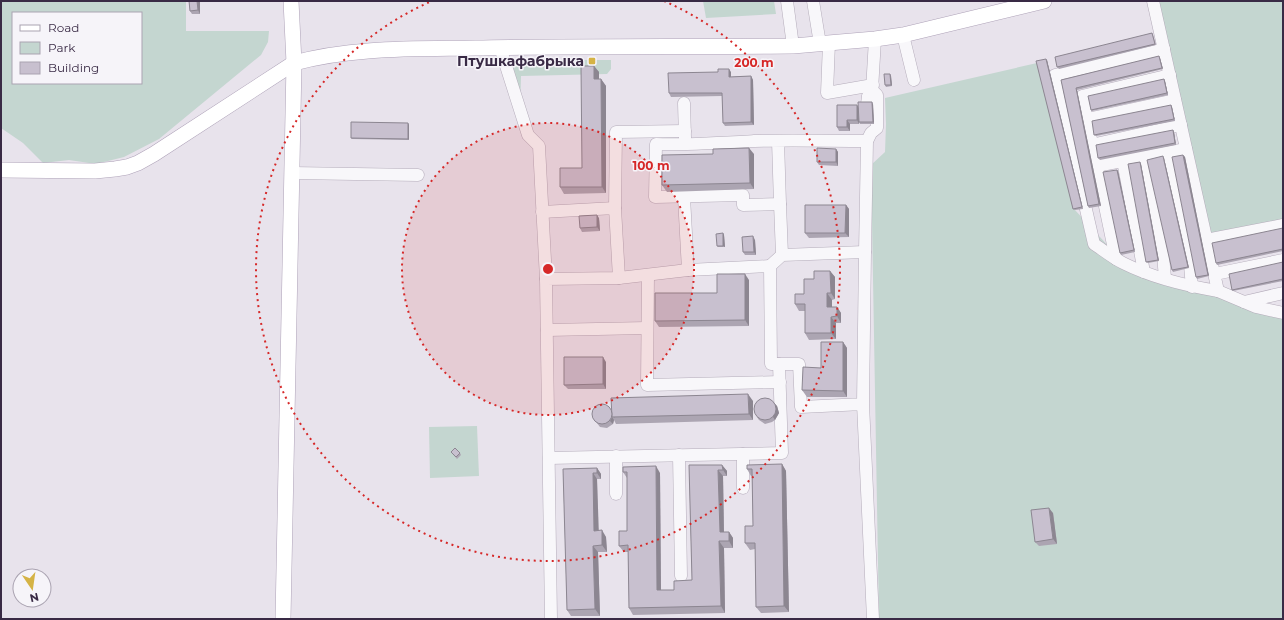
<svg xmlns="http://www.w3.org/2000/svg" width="1284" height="620" viewBox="0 0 1284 620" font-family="Montserrat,sans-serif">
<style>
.green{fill:#c4d6d0;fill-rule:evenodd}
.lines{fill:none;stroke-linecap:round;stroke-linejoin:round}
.minor-casing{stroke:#b4acba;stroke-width:13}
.major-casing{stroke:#aea2b8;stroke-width:16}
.minor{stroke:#f8f7fa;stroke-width:12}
.major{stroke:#fff;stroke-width:15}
.wall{fill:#aca5b2}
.shaded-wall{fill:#8c8691}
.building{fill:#c8c0cf;stroke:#8c8691}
.ring{fill:none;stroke:#d62828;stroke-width:2;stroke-dasharray:2 4}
.poi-dot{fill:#d5b345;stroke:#f6f4f9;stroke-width:1.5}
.labels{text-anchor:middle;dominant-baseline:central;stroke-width:3;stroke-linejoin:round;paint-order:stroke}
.poi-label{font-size:14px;font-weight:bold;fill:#392a45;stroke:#f6f4f9;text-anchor:end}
.centre{fill:#d62828;stroke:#f6f4f9;stroke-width:2}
.ring-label{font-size:12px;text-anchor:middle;font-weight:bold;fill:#d62828;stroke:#f6f4f9;stroke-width:3;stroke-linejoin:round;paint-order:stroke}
</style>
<rect width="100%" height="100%" fill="#e8e3ec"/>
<g class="green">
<path d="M1 1H186V31H269L268 42 261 55 159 139 124 157 96 164 69 160 43 163 23 143 1 128ZM13 13H141V83H13Z"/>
<polygon points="703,1 774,1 776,14 706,18"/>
<polygon points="1157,1 1283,1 1283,225 1206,240"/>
<polygon points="511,60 611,60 611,69 607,74 521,76 520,111 511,80"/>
<polygon points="1037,63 1075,210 1125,264 1283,313 1283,619 879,619 871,165 885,152 886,124 885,98"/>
<polygon points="477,426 479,476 430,478 429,427"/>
</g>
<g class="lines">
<g class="minor-casing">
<g id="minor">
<polyline points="787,1 793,46"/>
<polyline points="813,1 820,44"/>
<polyline points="1153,1 1218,291 1256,307 1283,313"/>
<polyline points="903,35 914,80"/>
<polyline points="829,43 827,93 873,85"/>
<polyline points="500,47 528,135 539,146 546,279"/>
<path d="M1164 49 1055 75 1094 244C1103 250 1113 258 1123 263 1151 277 1187 286 1218 291"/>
<polyline points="684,103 685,138"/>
<polyline points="867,104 868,96 872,90 875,39"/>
<polyline points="1087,119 1175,100"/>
<path d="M778 141 780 204 743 205V195L655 197 656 144C689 145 721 143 754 141 791 140 829 141 867 141"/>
<polyline points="1091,145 1181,125"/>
<polyline points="1166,153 1189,255 1192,287"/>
<polyline points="1142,157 1163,255 1165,278"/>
<polyline points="1123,161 1144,272"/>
<polyline points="1096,166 1186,149"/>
<polyline points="292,173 418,175"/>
<polyline points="684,197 688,270 770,266"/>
<polyline points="780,204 782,255"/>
<polyline points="615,208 616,132 685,131"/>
<polyline points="542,212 615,208 619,278"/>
<polyline points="1206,240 1283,225"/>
<polyline points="865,252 867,141 871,133 877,128 877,95 872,90"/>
<polyline points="1116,259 1082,96 1170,75"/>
<polyline points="1215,274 1283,260"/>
<polyline points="648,275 647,385 780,382"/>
<polyline points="1244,302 1283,293"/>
<polyline points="547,330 647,328"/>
<polyline points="863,404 801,407 799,364 771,364 770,266 782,255 865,252 863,404 873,619"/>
<polyline points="743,454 743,488"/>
<polyline points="679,455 681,576"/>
<polyline points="616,456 616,494"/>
<polyline points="549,458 782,453 779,364"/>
<polyline points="551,619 546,279 619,278 688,270"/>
</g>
</g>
<g class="major-casing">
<g id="major">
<path d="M1 170 95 171 115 169 127 167 138 163 154 154 294 63C352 47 415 49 475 48 581 46 687 47 793 46L875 39 903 35 1044 1"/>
<polyline points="283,619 294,63 291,1"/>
</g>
</g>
<use href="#minor" class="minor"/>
<use href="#major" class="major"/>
</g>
<g class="wall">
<polygon points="189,1 200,1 200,14 192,14 190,11"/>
<polygon points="1152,33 1153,35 1156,45 1059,69 1057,67"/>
<polygon points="1160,58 1163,69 1077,90 1101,206 1089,208 1088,206 1061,80"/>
<polygon points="1046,59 1047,60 1083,209 1075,210 1073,209"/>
<polygon points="594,66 599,72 599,79 601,79 606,86 606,193 564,194 560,187 582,168"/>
<polygon points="731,72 731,77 751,76 753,80 754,125 725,126 723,123 722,96 671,97 669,93"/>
<polygon points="890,74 891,76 892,86 886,87 885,85"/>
<polygon points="1164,79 1165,81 1168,95 1092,111 1091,110"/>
<polygon points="873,104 874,124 860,124 859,122 859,121 859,124 850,124 850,131 839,131 837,127 859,108"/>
<polygon points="1171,105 1172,107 1175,121 1096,136 1094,135"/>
<polygon points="408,123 409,125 409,140 352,139 351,138"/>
<polygon points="1173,130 1174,132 1176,145 1100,160 1098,158"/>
<polygon points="836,149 838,152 838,166 819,165 817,162"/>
<polygon points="754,154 754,189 667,192 662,185"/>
<polygon points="1183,155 1185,157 1209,276 1197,279 1196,277"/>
<polygon points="1164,158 1189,268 1173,272 1172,270"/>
<polygon points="1140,162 1141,164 1159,261 1148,263 1146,262"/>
<polygon points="1117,170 1118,171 1135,252 1121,255 1120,253"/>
<polygon points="846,205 849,209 849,237 809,238 805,233"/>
<polygon points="599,218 600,231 582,232 580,228"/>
<polygon points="1283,228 1283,251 1217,265 1216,263"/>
<polygon points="723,233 724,235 725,247 718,247 717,246"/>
<polygon points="755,240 756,255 745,255 743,252"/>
<polygon points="1283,262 1283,281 1233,291 1232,290"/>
<polygon points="830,271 835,277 835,299 832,300 832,307 837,307 841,313 841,323 836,323 836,339 809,340 805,333 805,311 799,311 795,304 804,294 814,279"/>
<polygon points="749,280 749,326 659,327 655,321 717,293"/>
<polygon points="843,342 847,348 847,397 807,397 802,390"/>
<polygon points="606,362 606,389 568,389 564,385"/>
<polygon points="753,401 753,420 616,424 614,420 613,424 607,428 600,427 593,418 612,411"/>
<polygon points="774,403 777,406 779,413 775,420 772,422 765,424 759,420 757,417"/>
<polygon points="451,452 460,453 461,455 457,459"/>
<polygon points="782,464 786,471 789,612 761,613 756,607 755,549 750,550 745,543 753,526 752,476 751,476 747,469"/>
<polygon points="689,465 722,465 727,471 727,476 723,476 724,532 729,532 733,538 733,548 724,548 725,613 633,615 629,608 628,552 624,552 619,546 627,531 627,478 623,472 660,473 661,590 674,590 692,580"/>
<polygon points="597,468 601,474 601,479 597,479 598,531 606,537 607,552 598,552 600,616 571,616 567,610 563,469"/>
<polygon points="1053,513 1057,544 1039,546 1035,542"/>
</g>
<g class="shaded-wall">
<polygon points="197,1 200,1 200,14 198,10"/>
<polygon points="1159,56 1160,58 1163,69 1162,68"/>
<polygon points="1046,59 1047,60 1083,209 1082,207"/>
<polygon points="594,66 599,72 599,86 594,79"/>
<polygon points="729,69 731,72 731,80 729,77"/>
<polygon points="890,74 891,76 892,86 891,85"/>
<polygon points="751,76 753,80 754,125 751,122"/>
<polygon points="601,79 606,86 606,193 602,187"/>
<polygon points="1164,79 1165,81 1168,95 1167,93"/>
<polygon points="1076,88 1077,90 1101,206 1099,204"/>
<polygon points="872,102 873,104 874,124 873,122"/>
<polygon points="857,105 859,108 859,124 857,120"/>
<polygon points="1171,105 1172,107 1175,121 1174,119"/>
<polygon points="847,120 850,124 850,131 847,127"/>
<polygon points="408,123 409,125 409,140 408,139"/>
<polygon points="1173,130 1174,132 1176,145 1175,143"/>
<polygon points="749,148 754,154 754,189 750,183"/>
<polygon points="836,149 838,152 838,166 836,162"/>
<polygon points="1183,155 1185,157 1209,276 1208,275"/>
<polygon points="1163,156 1164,158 1189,268 1188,267"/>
<polygon points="1140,162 1141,164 1159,261 1158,260"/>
<polygon points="1117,170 1118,171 1135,252 1134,250"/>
<polygon points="846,205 849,209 849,237 845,233"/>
<polygon points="597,215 599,218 600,231 597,227"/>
<polygon points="723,233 724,235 725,247 723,246"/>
<polygon points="753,236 755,240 756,255 754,252"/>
<polygon points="830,271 835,277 835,299 831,293"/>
<polygon points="745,274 749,280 749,326 745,320"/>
<polygon points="827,293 832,300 832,313 827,307"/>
<polygon points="837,307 841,313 841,323 837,316"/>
<polygon points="831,317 836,323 836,339 831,333"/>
<polygon points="843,342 847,348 847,397 843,391"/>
<polygon points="603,357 606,362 606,389 603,384"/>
<polygon points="748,394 753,401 753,420 749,414"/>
<polygon points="774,403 777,406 779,413 775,420 773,417"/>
<polygon points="613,415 614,415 615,418 614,417 612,417 614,420 613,424 610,421"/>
<polygon points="782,464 786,471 789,612 784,606"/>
<polygon points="722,465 727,471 727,476 723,470"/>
<polygon points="656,466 660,473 661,596 657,590"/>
<polygon points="597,468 601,474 601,479 597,473"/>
<polygon points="718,470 723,476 724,538 720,532"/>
<polygon points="593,473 597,479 599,537 594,531"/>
<polygon points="1049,508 1053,513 1057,544 1053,539"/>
<polygon points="602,530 606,537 607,552 602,545"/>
<polygon points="729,532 733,538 733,548 729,541"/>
<polygon points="719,541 724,548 725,613 721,606"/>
<polygon points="593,546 598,552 600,616 595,609"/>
</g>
<g class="building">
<polygon points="189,1 197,1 198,10 190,11"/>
<polygon points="1152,33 1155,44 1057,67 1055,57"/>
<polygon points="1159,56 1162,68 1076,88 1099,204 1088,206 1061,80"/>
<polygon points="1046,59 1082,207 1073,209 1036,61"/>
<polygon points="581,66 594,66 594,79 601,79 602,187 560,187 560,168 582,168"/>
<polygon points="718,69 729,69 729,77 751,76 751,122 723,123 722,93 669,93 668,73 718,72"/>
<polygon points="884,74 890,74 891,85 885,85"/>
<polygon points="1164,79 1167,93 1091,110 1088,96"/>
<polygon points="858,102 872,102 873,122 859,122"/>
<polygon points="837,105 857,105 857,120 847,120 847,127 837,127"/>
<polygon points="1171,105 1174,119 1094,135 1092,121"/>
<polygon points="351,122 408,123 408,139 351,138"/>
<polygon points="1173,130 1175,143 1098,158 1096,145"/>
<polygon points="749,148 750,183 662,185 662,155 713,154 713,149"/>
<polygon points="817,148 836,149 836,162 817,162"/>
<polygon points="1183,155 1208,275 1196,277 1172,157"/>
<polygon points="1163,156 1188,267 1172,270 1147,160"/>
<polygon points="1140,162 1158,260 1146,262 1128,164"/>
<polygon points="1117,170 1134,250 1120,253 1103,172"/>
<polygon points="805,205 846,205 845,233 805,233"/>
<polygon points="597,215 597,227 580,228 579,216"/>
<polygon points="1283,228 1283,249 1216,263 1212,243"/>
<polygon points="723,233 723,246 717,246 716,234"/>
<polygon points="753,236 754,252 743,252 742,237"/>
<polygon points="1283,262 1283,279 1232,290 1229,274"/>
<polygon points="814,271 830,271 831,293 827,293 827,307 837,307 837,316 831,317 831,333 805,333 805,304 795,304 795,294 804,294 804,279 814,279"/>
<polygon points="717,274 745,274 745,320 655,321 655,293 717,293"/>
<polygon points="821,342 843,342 843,391 802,390 803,367 821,368"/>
<polygon points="564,357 603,357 603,384 564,385"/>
<polygon points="748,394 749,414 612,417 611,398"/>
<circle cx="765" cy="409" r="11"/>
<circle cx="602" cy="414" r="10"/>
<polygon points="455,448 460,453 456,457 451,452"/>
<polygon points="782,464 784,606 756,607 755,543 745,543 745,526 753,526 752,469 747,469 747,465"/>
<polygon points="689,465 722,465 723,470 718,470 720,532 729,532 729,541 719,541 721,606 629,608 628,545 619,546 619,531 627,531 627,472 623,472 623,467 656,466 657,590 674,590 674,581 692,580"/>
<polygon points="597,468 597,473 593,473 594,531 602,530 602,545 593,546 595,609 567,610 563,469"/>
<polygon points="1049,508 1053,539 1035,542 1031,510"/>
</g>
<circle cx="548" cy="269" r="146" fill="#d62828" fill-opacity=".12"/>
<g class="ring">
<circle cx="548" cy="269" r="146"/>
<path d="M664 1A292 292 0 1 1 432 1"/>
</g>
<rect class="poi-dot" x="588" y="57" width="8" height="8" rx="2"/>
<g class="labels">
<g class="poi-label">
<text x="584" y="61">Птушкафабрыка</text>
</g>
</g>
<circle cx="548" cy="269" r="6" class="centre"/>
<g class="ring-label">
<text x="754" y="67">200 m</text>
<text x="651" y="170">100 m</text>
</g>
<rect width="1284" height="620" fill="none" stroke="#392a45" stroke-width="4"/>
<rect x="12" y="12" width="130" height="72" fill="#f6f4f9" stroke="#aaa3b1"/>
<rect x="20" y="25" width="20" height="6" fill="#ffffff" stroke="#aaa3b1"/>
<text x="48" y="32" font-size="12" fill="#392a45">Road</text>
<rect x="20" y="42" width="20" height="12" fill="#c4d6d0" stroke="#aaa3b1"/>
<text x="48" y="52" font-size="12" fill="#392a45">Park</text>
<rect x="20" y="62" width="20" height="12" fill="#c8c0cf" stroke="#aaa3b1"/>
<text x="48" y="72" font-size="12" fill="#392a45">Building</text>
<g transform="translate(32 588) rotate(167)"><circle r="19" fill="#f6f4f9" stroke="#aaa3b1"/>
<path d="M0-3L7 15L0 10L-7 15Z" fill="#d5b345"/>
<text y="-6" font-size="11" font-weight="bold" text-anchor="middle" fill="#392a45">N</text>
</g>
</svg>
